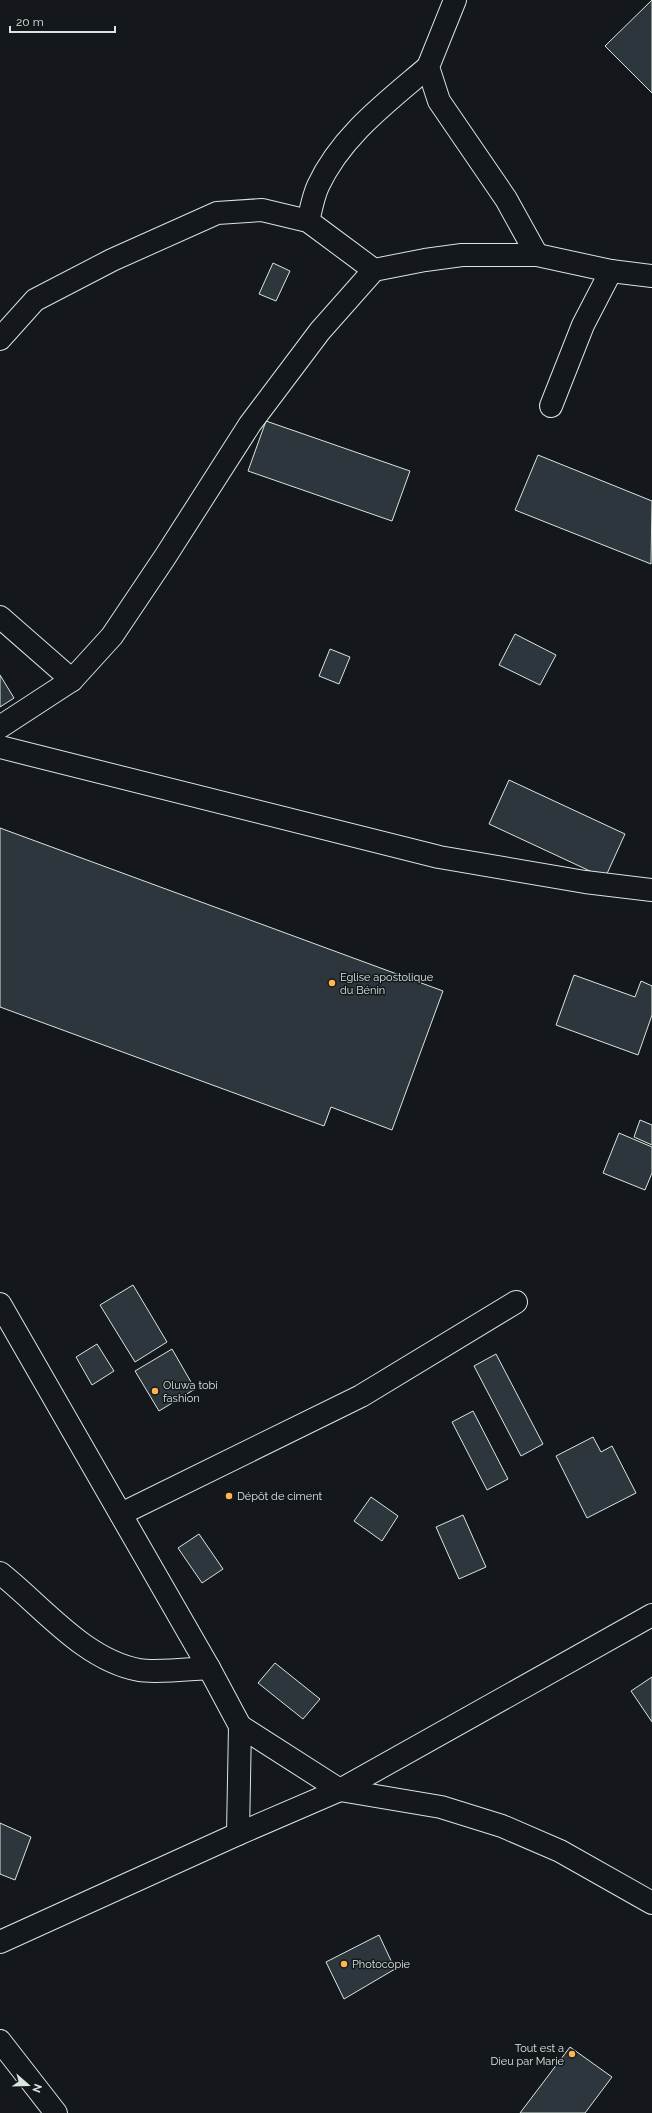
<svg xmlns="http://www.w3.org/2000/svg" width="652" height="2113" viewBox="0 0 652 2113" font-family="Raleway,sans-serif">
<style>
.building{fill:#2c363c;stroke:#d8e6dc}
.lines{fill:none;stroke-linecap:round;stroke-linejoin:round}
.street-casing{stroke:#d8e6dc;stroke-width:24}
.street{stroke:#14181c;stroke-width:22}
.poi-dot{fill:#ffb74d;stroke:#14181c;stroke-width:1.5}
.labels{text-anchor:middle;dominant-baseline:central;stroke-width:3;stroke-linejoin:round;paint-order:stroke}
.poi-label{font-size:11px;fill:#d8e6dc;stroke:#14181c;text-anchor:start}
</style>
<rect width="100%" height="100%" fill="#14181c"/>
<g class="building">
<polygon points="652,0 652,93 605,46"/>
<polygon points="273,263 290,271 276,301 259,294"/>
<polygon points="266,421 410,471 392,521 248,471"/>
<polygon points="538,455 652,501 651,564 515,510"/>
<polygon points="515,634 556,655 540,685 499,665"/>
<polygon points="330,649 350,657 339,684 319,676"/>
<polygon points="0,675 14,698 0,707"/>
<polygon points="509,780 625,834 605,878 489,824"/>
<polygon points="0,828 443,991 392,1130 331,1107 324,1126 0,1007"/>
<polygon points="574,975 635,997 641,981 652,986 652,1015 638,1055 556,1025"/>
<polygon points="640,1120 652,1125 652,1145 634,1137"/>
<polygon points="619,1133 652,1147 652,1173 645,1190 603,1173"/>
<polygon points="133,1285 167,1342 135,1362 100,1305"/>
<polygon points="97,1344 114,1371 92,1385 76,1357"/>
<polygon points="172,1349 195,1389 159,1411 135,1371"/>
<polygon points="496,1354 543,1444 521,1456 474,1366"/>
<polygon points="473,1411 508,1479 487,1490 452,1422"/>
<polygon points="593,1437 601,1452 612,1446 636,1493 587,1518 556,1456"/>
<polygon points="371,1497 398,1516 382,1541 354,1521"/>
<polygon points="463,1515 486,1567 459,1579 436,1527"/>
<polygon points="199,1534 223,1569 202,1583 178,1548"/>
<polygon points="275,1663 320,1699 303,1719 258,1683"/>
<polygon points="652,1677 652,1722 631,1691"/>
<polygon points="0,1823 31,1837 15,1880 0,1874"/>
<polygon points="379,1935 395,1969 344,1999 326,1962"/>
<polygon points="570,2047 612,2077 585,2113 520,2113"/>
</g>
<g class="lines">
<g class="street-casing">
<g id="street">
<polyline points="455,0 428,67 439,101 506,199 537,255"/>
<path d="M308 221C311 210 313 197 318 186 341 136 387 102 428 67"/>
<polyline points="0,339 35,300 112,260 217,213 262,210 308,221 374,270"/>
<polyline points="551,406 583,325 611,271"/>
<polyline points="0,617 72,680"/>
<polyline points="0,727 72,680 112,636 165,557 250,424 320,331 374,270 425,260 462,255 537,255 611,271 652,276"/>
<polyline points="0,747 439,857 585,882 652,890"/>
<polyline points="0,1304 209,1668 240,1726 238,1834"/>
<polyline points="121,1514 361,1396 516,1302"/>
<path d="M0 1573C42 1606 84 1660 139 1670 155 1673 191 1669 209 1668"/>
<polyline points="240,1726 340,1790 441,1807 502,1826 560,1851 652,1903"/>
<polyline points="0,1942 238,1834 340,1790 652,1615"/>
<polyline points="0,2041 56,2113"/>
</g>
</g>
<use href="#street" class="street"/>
</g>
<g class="poi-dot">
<circle cx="332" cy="983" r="4"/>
<circle cx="155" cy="1391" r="4"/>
<circle cx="229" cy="1496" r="4"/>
<circle cx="344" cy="1964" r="4"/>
<circle cx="572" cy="2054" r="4"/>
</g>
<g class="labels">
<g class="poi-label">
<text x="340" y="977">Eglise apostolique<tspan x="340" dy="13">du Bénin</tspan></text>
<text x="163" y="1385">Oluwa tobi<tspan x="163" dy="13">fashion</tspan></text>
<text x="237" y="1496">Dépôt de ciment</text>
<text x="352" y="1964">Photocopie</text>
<text x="564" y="2048" text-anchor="end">Tout est a<tspan x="564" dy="13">Dieu par Marie</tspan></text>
</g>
</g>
<g transform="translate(28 2085) rotate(110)" stroke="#14181c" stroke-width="3" paint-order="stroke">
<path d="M0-3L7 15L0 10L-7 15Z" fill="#d8e6dc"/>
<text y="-6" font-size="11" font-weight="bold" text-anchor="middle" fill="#d8e6dc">N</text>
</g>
<path d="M10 26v6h105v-6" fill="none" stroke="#d8e6dc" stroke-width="2"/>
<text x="16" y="26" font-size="12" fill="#d8e6dc" stroke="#14181c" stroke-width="3" paint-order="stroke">20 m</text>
</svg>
